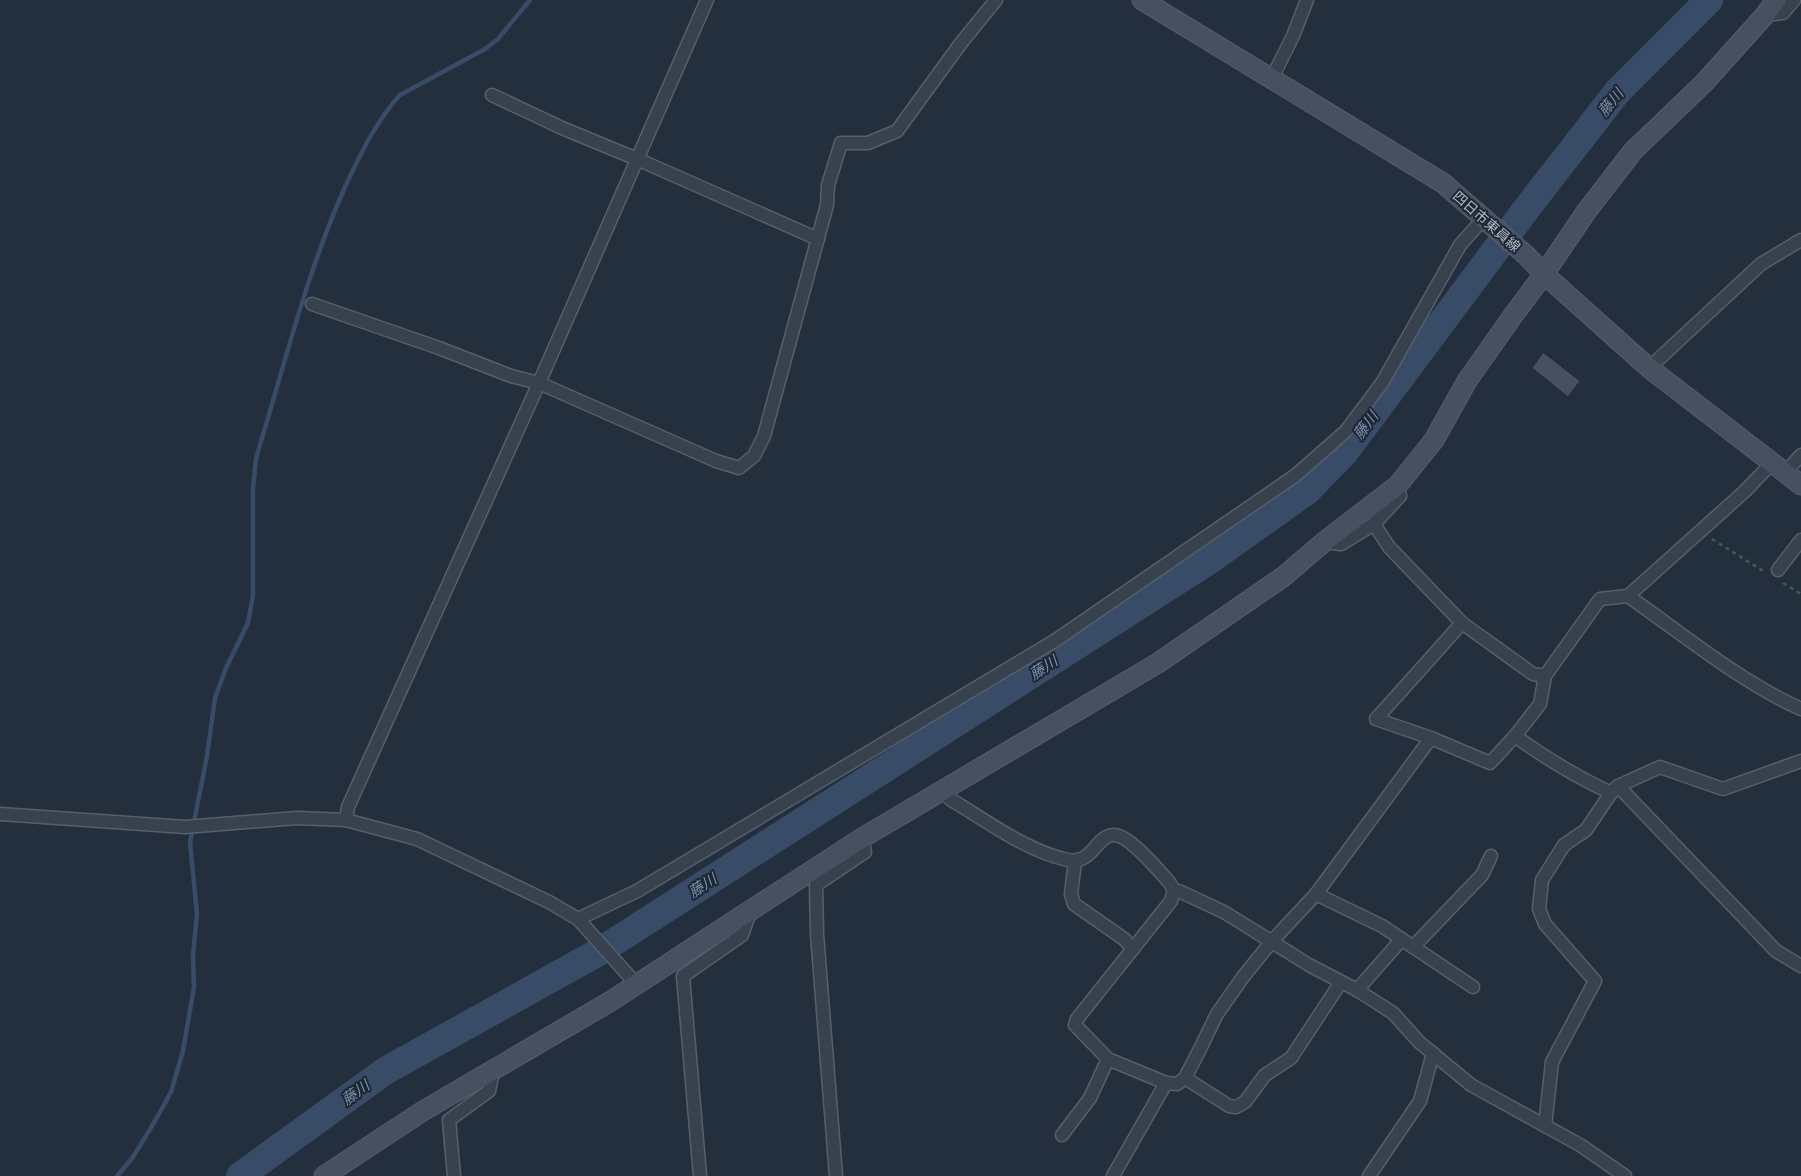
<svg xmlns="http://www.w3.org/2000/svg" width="1801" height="1176" viewBox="0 0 1801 1176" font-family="'Golos Text','Noto Sans JP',sans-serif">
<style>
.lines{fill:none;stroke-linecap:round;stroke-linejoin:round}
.stream{stroke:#394c67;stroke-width:4.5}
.river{stroke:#394c67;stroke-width:28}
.building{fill:#455162;stroke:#1f2835}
.street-casing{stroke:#565f6c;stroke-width:15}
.secondary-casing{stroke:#565f6c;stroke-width:21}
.path{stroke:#44595c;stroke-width:2.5;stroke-dasharray:4 4;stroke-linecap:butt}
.street{stroke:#38414e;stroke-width:12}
.secondary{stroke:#465061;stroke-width:19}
.labels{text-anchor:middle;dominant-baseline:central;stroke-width:4;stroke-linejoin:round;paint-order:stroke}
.street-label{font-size:14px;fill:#b4bcc9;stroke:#1d2633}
.water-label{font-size:15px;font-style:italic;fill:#7c92b1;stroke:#1d2633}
</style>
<rect width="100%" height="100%" fill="#242f3e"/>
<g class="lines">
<path class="stream" d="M117 1176 133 1157 155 1121 171 1092 183 1051 194 987 193 955 197 914 190 842 207 756 215 698 226 668 248 623 253 595V488L256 458C284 367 306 274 345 187 360 155 376 121 400 95L485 49 498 39 530 0"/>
<polyline class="river" points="240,1176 385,1071 597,953 1207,562 1307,491 1345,452 1527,208 1618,91 1709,0"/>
</g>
<polygon class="building" points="1543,352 1580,381 1568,397 1532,368"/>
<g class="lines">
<g class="street-casing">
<g id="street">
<polyline points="1765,15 1783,13 1794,0"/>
<polyline points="1272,78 1293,36 1307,0"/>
<polyline points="492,95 562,128 637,159 818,239"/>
<polyline points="312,304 439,348 511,376 539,383 716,461 739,468 754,456 764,436 827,205 828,185 841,143 868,143 897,131 961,43 996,0"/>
<polyline points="1649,368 1761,264 1801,240"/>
<polyline points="1785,473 1801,455"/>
<polyline points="1398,485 1400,496 1374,524 1389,547 1462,623 1533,674 1545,676"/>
<polyline points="1324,542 1341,544 1374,524"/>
<polyline points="1778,570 1801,540"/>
<path d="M1628 596C1684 635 1739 681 1801 709"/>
<path d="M1515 736C1545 758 1577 777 1611 793L1618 786 1776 951 1801 966"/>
<polyline points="1431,738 1376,719 1462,623"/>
<polyline points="1618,786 1660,767 1723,789 1801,761"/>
<path d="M943 790 950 799C985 820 1028 852 1068 860 1093 865 1096 834 1115 835 1130 836 1159 871 1169 882L1174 890 1181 892 1224 912 1309 965 1357 990 1393 1013 1419 1042 1471 1085 1580 1145 1625 1176"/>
<polyline points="0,814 185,827 297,818 346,820 417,839 549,902 578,919 629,976 634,985"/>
<polyline points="346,820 348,807 539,383 707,0"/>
<polyline points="1075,861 1071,894 1074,904 1124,939 1133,949"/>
<polyline points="1316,894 1382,926 1473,987"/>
<polyline points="578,919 637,891 1056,640 1296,475 1346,431 1382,383 1460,245 1484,218"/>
<polyline points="1413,947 1482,875 1491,856"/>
<polyline points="1357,990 1402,939"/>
<polyline points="1185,1078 1229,1106 1236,1107 1245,1102 1265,1075 1291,1058 1341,982"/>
<polyline points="1166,1083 1108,1059 1075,1025 1077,1019 1171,901 1174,890"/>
<polyline points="1545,1126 1552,1062 1595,981 1545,924 1539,909 1542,880 1564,845 1586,830 1611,793"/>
<polyline points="1062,1135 1090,1098 1108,1059"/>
<polyline points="454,1176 449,1120 489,1091 493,1071"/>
<polyline points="700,1176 683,976 742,935 751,910"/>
<polyline points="836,1176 817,934 816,885 865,852 862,838"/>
<polyline points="1113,1176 1166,1083 1177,1084 1185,1078 1199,1051 1217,1014 1243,977 1272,941 1316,894 1431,738 1490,763 1515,736 1540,704 1545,676 1600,599 1628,596 1744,492 1772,463"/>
<polyline points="1369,1176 1420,1101 1433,1053"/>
</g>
</g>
<g class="secondary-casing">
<g id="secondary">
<polyline points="1142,0 1443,183 1527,256 1544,274 1649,368 1801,485"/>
<polyline points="324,1176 423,1111 611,1001 862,838 1158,663 1283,577 1324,542 1398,485 1434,440 1467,381 1512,317 1544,274 1586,212 1633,151 1703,84 1765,15 1776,0"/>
</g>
</g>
<g class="path">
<polyline points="1712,539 1765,572"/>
<polyline points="1783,583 1801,594"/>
</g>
<use href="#street" class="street"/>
<use href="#secondary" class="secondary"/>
</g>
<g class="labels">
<g class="street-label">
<text transform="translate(1487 221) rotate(41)">四日市東員線</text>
</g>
<g class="water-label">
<text transform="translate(1610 102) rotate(-51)">藤川</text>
<text transform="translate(1365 425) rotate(-53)">藤川</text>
<text transform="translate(1043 667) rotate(-33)">藤川</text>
<text transform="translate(702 885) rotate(-33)">藤川</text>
<text transform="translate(355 1092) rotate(-36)">藤川</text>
</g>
</g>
</svg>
